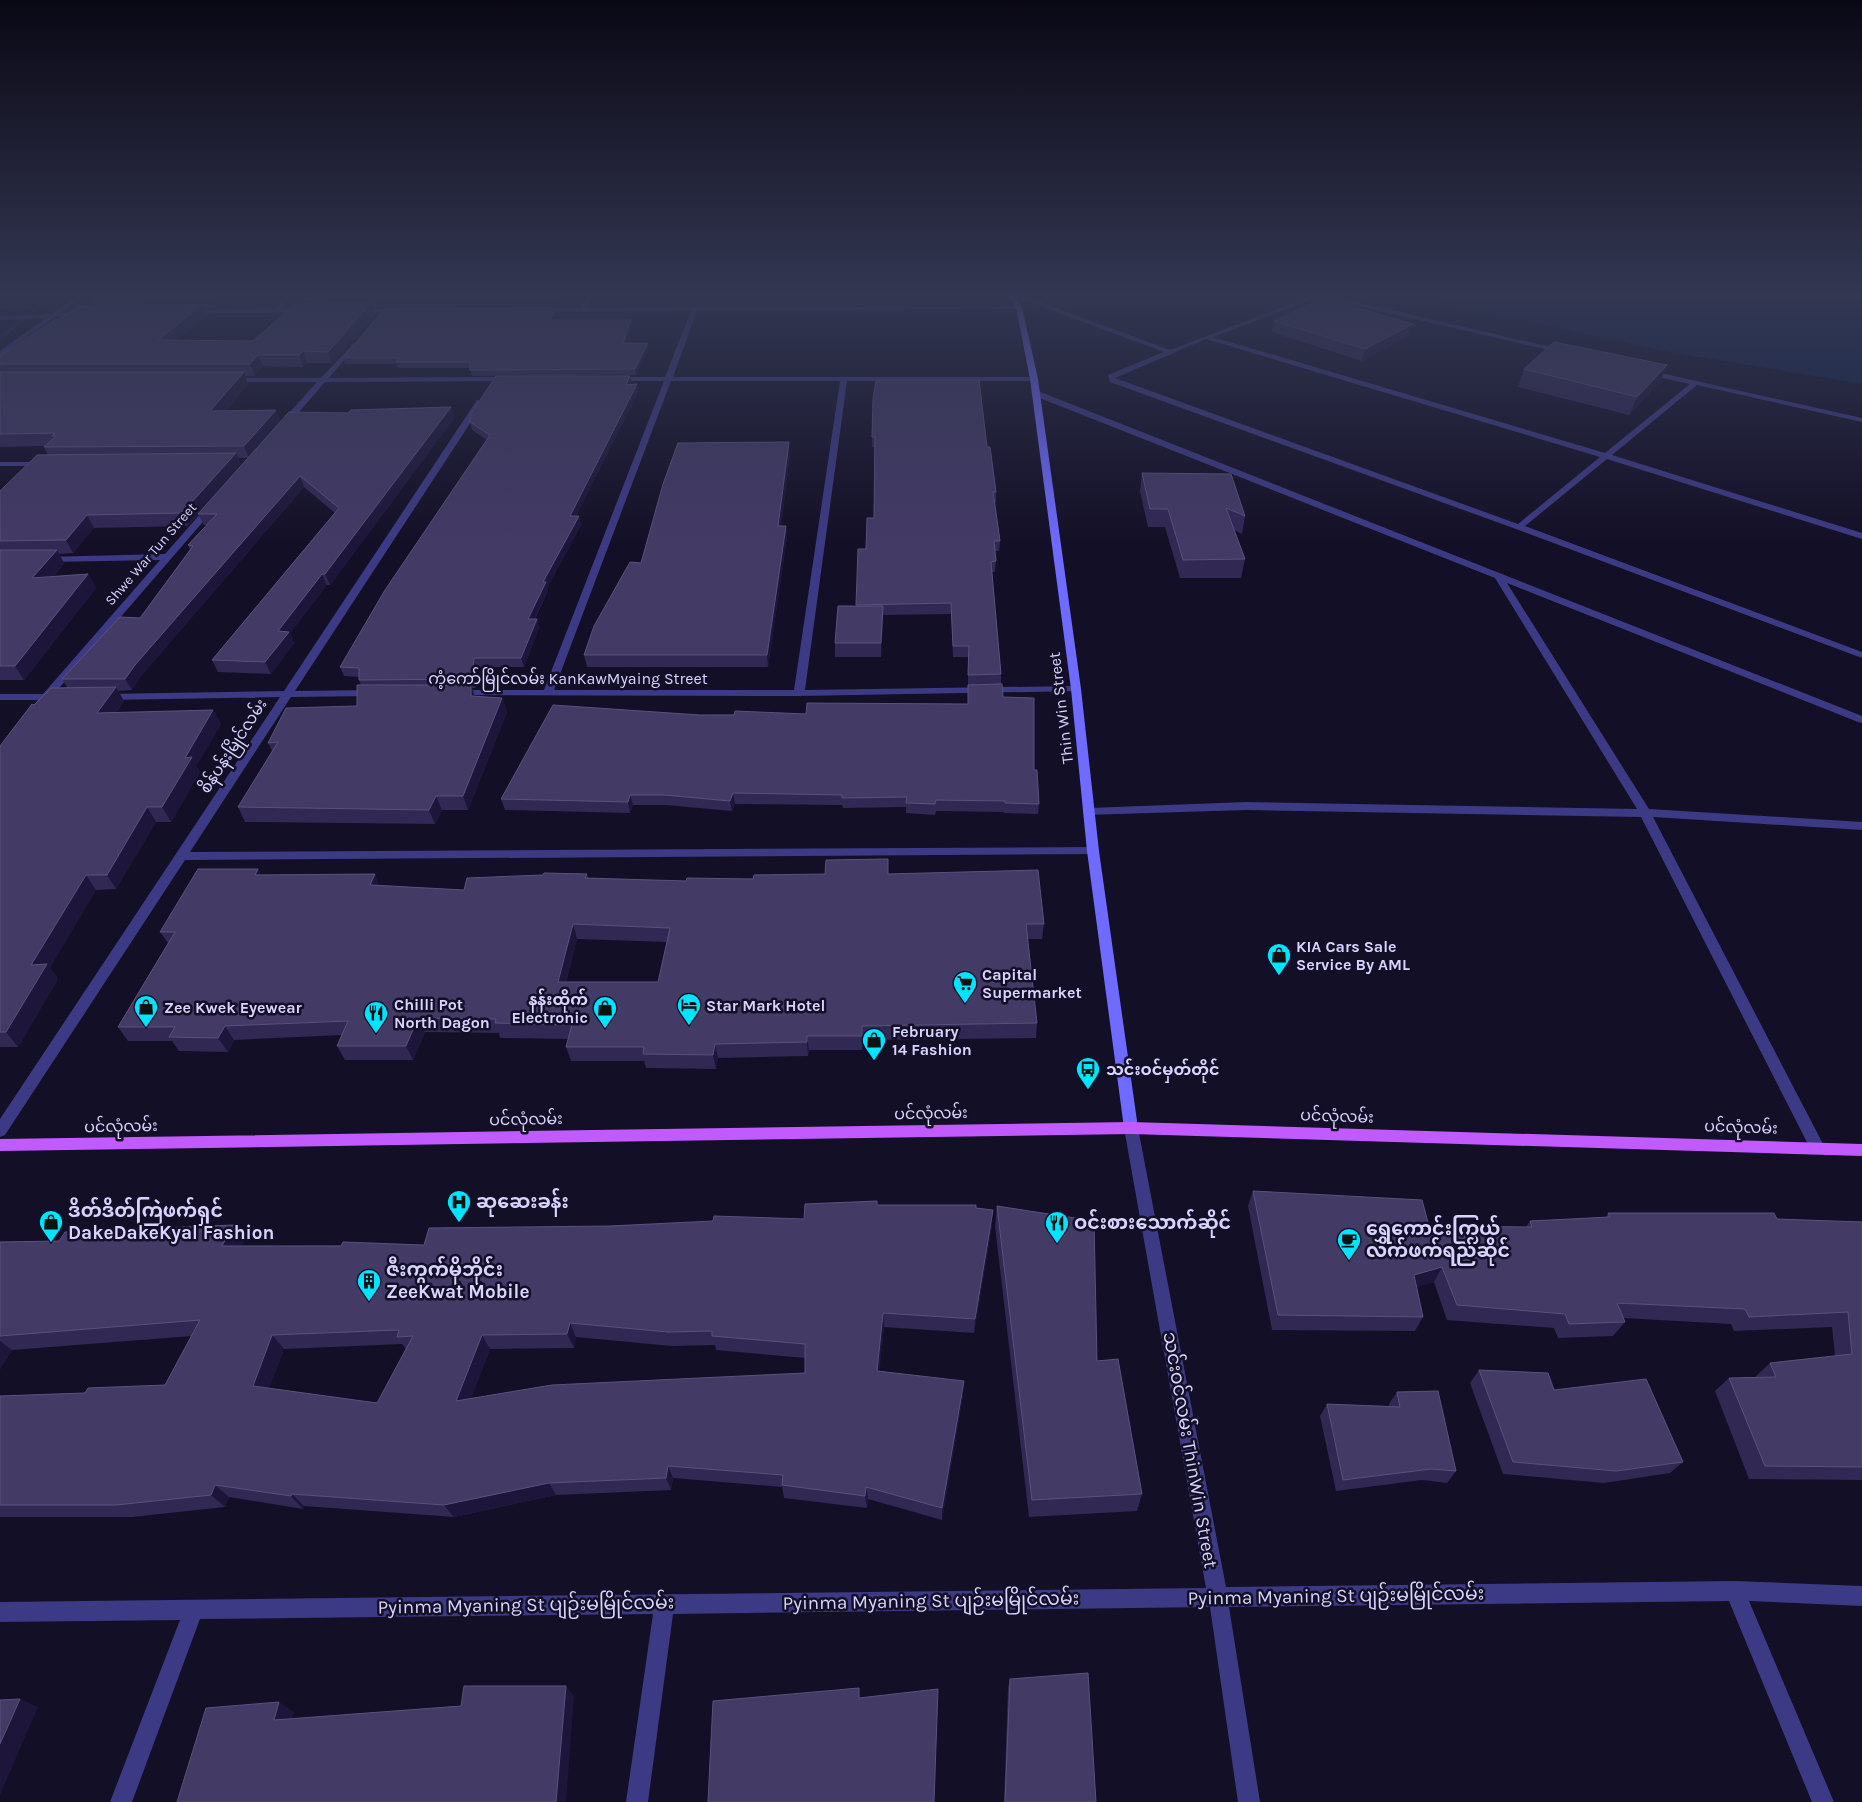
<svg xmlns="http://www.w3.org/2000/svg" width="1862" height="1802" viewBox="0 0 1862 1802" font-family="Karla,'Noto Sans Myanmar',sans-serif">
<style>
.water{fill:#0c2248}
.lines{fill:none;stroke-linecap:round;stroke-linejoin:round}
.stream{fill:#0c2248;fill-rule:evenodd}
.street{fill:#3d3a85;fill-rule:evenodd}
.secondary{fill:#6f6bff;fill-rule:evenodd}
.primary{fill:#c25bff;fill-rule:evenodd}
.wall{fill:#312854;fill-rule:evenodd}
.shaded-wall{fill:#1d163a}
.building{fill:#433a66;stroke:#5a527e;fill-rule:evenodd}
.labels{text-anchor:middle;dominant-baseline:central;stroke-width:5;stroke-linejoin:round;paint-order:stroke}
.far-street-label{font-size:14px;fill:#d9d4ff;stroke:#130f26}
.street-label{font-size:16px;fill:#d9d4ff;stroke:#130f26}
.poi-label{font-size:16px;font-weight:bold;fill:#d9d4ff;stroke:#130f26;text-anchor:start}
.near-poi-label{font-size:19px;font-weight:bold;fill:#d9d4ff;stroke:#130f26;text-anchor:start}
.near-street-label{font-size:19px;fill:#d9d4ff;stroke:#130f26}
</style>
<rect width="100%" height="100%" fill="#130f26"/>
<g class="water">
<polygon points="667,292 904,292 904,295 665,295"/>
<polygon points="1394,292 1862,292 1862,384 1664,351"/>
</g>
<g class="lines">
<polygon class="stream" points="0,305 27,305 36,309 27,320 0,339 0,334 23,318 29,310 0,309"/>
<g class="street">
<polygon points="82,292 89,292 61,313 84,312 86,313 86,315 55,317 0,356 0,351 46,318 0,320 0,316 52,314"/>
<polygon points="291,292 297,292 281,309 304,309 307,311 306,312 189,314 186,312 189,310 274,309"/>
<path d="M590 292H596L587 308 1021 306 1022 307 1019 309 697 311 673 377H1037V381H847L805 690 1076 686 1080 687 1081 689 1080 691 799 696 453 695 452 693 453 691 457 690H544L664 381H614L610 379 614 377H665L691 311 541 312 538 310 541 308H581ZM671 381H840L794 690H554Z"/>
<path d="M1008 292H1013L1170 350 1319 293 1564 350 1565 351 1562 353 1319 297 1213 337 1605 453 1690 384 1644 374 1643 372 1647 370 1862 418V422L1697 385 1612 455 1862 533V539L1607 459 1525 526 1862 652V658L1516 529 1110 382 1108 375 1164 352 1008 294ZM1206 339 1600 457 1518 524 1115 378Z"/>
<polygon points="359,309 399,309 402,311 399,313 357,312 356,311"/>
<polygon points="354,343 357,345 356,346 329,378 511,377 515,379 511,381 325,382 287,426 284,426 280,424 281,422 317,382 231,382 227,380 231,378 321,378"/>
<polygon points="1032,391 1038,391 1862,716 1862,723 1858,722 1507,583 1649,809 1862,822 1862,830 1653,817 1822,1142 1825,1147 1822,1152 1817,1153 1812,1152 1641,817 1246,810 1085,815 1083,812 1089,808 1246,802 1637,809 1495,578 1032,395"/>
<polygon points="477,400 484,402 295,691 372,690 377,693 372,696 291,697 190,852 1093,847 1097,848 1099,851 1097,854 185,860 5,1135 0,1137 0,1119 280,697 105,700 100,697 105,694 284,691"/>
<polygon points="0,462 43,462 47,464 43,466 0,466"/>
<polygon points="212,503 215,504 215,508 54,694 61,695 62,697 61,699 48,700 42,704 38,703 37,700 0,700 0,694 43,694 160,560 46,562 43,561 43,557 165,554 209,504"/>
<polygon points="1131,1122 1136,1124 1138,1128 1226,1587 1735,1581 1862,1586 1862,1606 1749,1601 1834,1802 1812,1802 1729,1601 1229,1607 1260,1802 1238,1802 1210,1607 673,1614 648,1802 626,1802 653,1614 200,1619 132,1802 110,1802 180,1620 0,1622 0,1602 1206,1588 1124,1128 1126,1124"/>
</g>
<polygon class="secondary" points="1003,292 1012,292 1022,307 1038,379 1081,689 1099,851 1138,1128 1136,1132 1131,1134 1126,1132 1124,1128 1087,851 1071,689 1030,379 1016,307 1008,294"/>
<polygon class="primary" points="1131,1122 1862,1144 1862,1156 1131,1134 0,1151 0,1139"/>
</g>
<g class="wall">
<polygon points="236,292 217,308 204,308 207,316 177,340 253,341 306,304 304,298 310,292 568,292 561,305 373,307 375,314 332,363 307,363 303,367 263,366 255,376 245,376 248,384 226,411 280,422 454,418 330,585 327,585 290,633 294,643 271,674 218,672 212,660 335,513 304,487 141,676 132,690 118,691 124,701 116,713 213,710 221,724 196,766 200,772 171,822 156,822 116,889 96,890 50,967 58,979 18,1047 0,1047 0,746 34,705 67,687 62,679 140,618 190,550 188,545 207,525 204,525 198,514 248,458 238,458 241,466 188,526 94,528 73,553 59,554 64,563 53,577 88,574 96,588 24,680 0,680 0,491 48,455 44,447 46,446 0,447 0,356 59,319 95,306 91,299"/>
<polygon points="557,313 554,320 631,320 632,325 626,343 648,343 648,349 636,375 472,376 470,368 398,368 397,364 345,364 343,358"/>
<polygon points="1274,321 1413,324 1410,335 1362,361 1272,332"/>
<polygon points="1667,365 1660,382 1629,415 1518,387 1524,369"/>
<polygon points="632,384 631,385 637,384 638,392 576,516 579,516 581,525 547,588 548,591 535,619 537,619 539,628 524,667 476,667 476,688 472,688 475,696 502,698 507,712 468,810 442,810 435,824 245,822 238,807 272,751 268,743 357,706 361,685 359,680 359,677 344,676 340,667 487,440 472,430 470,422"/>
<polygon points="872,437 987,447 996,492 996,502 995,502 1000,541 999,551 995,551 996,561 995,572 992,572 1001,674 1001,684 1003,697 1034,770 1039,804 1038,814 1004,813 1004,812 936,811 935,815 906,813 906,807 843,808 842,805 735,804 732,811 666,805 633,805 630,813 505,810 501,799 700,715 806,714 968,704 968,657 953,657 951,614 883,615 881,657 835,657 835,643 857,606 858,549 866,549 874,518 874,447 872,447"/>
<polygon points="790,453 781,526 786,526 787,537 768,667 587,667 584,655 641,563"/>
<polygon points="1142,473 1245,516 1242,534 1234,530 1245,559 1241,578 1180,578 1165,527 1148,527 1140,491"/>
<path d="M258 869 261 875 375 874 379 885 464 890 587 874 588 878 686 881 889 874 1044 924 1042 939H1028L1037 1023 1036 1038 863 1040 862 1050H809L808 1056 718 1058 716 1069 646 1068 644 1061H571L566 1047 568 1039 500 1038 499 1033 425 1032 413 1060H345L337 1046 342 1035 234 1040 228 1052 179 1051 172 1041H128L118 1027 168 943 160 932ZM577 939 667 942 658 982H566Z"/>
<polygon points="1253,1191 1429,1226 1526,1227 1530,1221 1606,1217 1608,1213 1862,1222 1862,1480 1749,1479 1715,1391 1729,1378 1755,1377 1770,1363 1835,1356 1832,1327 1734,1331 1731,1324 1623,1318 1625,1322 1613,1336 1558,1338 1554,1328 1447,1320 1434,1282 1416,1287 1423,1317 1415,1331 1272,1330 1248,1206"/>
<path d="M877 1205 976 1208 992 1225 974 1333 884 1327 879 1371 963 1395 942 1520 868 1499 867 1508 784 1498 782 1487 673 1478 671 1490 556 1495 454 1517 304 1506 303 1509 229 1497 225 1507 132 1517H0V1396L85 1393 165 1385 192 1336 12 1350 0 1369V1242L245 1240 241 1246 424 1245 610 1226 804 1219ZM576 1337 672 1346 715 1345 716 1350 805 1358V1373L471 1398 490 1349 574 1348ZM402 1344 406 1349 377 1403 269 1388 284 1349Z"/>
<polygon points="997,1206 1097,1361 1142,1494 1137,1511 1029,1517 995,1226"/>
<polygon points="1479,1370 1554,1390 1683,1462 1670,1473 1604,1483 1503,1474 1470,1383"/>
<polygon points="1397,1392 1456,1471 1447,1483 1422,1480 1336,1491 1320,1416 1327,1404 1389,1406 1389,1404"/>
<polygon points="1010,1679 1096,1802 1004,1802 1008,1688"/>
</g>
<g class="shaded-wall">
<polygon points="219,292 236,292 217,308 212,298"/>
<polygon points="562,292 568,292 561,305 560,296"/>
<polygon points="371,303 375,314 332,363 328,352"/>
<polygon points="202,305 207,316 163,352 158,340"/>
<polygon points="556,308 557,313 551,326 550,320"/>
<polygon points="631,320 632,325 624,348 623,343"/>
<polygon points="1413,324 1410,335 1362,361 1365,349"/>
<polygon points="648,343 648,349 636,375 635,369"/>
<polygon points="303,351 307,363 303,367 299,355"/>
<polygon points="258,355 263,366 255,376 250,364"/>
<polygon points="1667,365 1660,382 1629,415 1637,397"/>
<polygon points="244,372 248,384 216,423 210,411"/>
<polygon points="630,376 632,384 627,392 626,385"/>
<polygon points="637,384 638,392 572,525 570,516"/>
<polygon points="451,407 454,418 330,585 325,574"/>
<polygon points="276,410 281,422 249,458 244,446"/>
<polygon points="789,442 790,453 780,537 778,526"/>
<polygon points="236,453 241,466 188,526 182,513"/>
<polygon points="300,476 304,487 141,676 132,690 125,679 135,665"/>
<polygon points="87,515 94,528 73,553 66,540"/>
<polygon points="579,516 581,525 547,588 548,591 530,628 528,619 543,582"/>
<polygon points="786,526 787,537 768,667 767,655"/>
<polygon points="57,550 64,563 40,592 32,578"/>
<polygon points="88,574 96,588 24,680 15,666"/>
<polygon points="322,574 327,585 290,633 294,643 271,674 265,662 278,631"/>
<polygon points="883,606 883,620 881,657 881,643"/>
<polygon points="537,619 539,628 524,667 521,658"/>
<polygon points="474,658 476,667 476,688 473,679"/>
<polygon points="471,685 475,699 471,696"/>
<polygon points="116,687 124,701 106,728 97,713"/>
<polygon points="502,698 507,712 468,810 463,796"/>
<polygon points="213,710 221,724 196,766 200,772 171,822 162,807 185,758"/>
<polygon points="733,793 735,804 732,811 730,801"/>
<polygon points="630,795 633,805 630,813 628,802"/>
<polygon points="436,796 442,810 435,824 429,810"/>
<polygon points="147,807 156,822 116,889 107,875"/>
<polygon points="258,869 266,884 255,875"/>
<polygon points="375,874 381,889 370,885"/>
<polygon points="86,875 96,890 50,967 58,979 18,1047 6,1032 31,965"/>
<polygon points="573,924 577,939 562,996 558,982"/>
<polygon points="418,1018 425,1032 413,1060 406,1046"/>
<polygon points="225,1026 234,1040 228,1052 218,1038"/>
<polygon points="862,1026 863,1040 862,1050"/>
<polygon points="807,1036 809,1050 808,1056 807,1042"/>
<polygon points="715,1044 718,1058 716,1069 713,1055"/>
<polygon points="993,1210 992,1225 974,1333 975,1319"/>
<polygon points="233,1225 245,1240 234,1261 222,1246"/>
<polygon points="1442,1267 1434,1282 1406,1290 1414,1275"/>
<polygon points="883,1313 884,1327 878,1385 877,1371"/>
<polygon points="570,1323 576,1337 574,1348 567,1334"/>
<polygon points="272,1335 284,1349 265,1400 253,1386"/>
<polygon points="482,1335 490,1349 465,1414 456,1401"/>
<polygon points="0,1341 12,1350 0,1369"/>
<polygon points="964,1381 963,1395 942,1520 942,1508"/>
<polygon points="668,1466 673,1478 671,1490 666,1478"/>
<polygon points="549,1483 556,1495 454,1517 444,1505"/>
<polygon points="215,1485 229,1497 225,1507 211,1495"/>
<polygon points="866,1487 868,1499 867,1508 865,1496"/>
<polygon points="292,1494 304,1506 303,1509 291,1496"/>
<polygon points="566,1686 574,1696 566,1802 556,1802"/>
<polygon points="20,1699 38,1707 0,1795 0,1744"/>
<polygon points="279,1702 294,1712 289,1729 274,1720"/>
</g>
<g class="building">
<polygon points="103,292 219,292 212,298 91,299"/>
<polygon points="310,292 562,292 560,296 304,298"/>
<polygon points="1323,298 1413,324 1365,349 1274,321"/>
<polygon points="371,303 328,352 303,351 299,355 258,355 250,364 0,364 0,356 56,319 59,319 79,306 202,305 158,340 253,341 295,304"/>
<polygon points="385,308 556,308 550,320 631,320 623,343 648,343 635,369 470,370 470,362 396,362 399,358 343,358"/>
<polygon points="1554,342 1667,365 1637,397 1524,369"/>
<polygon points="0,372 244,372 210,411 276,410 244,446 44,447 56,436 52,436 55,433 0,434"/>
<polygon points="496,376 630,376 626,385 637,384 570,516 579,516 543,582 546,582 528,619 537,619 521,658 474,658 473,679 359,680 359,668 340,667 385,590 490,435 470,422 470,415"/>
<polygon points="876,380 979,380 987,447 990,447 996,492 993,492 1000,541 994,541 996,561 991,562 1001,674 968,675 969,646 953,646 951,603 856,605 858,549 866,549 867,518 874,518 875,437 872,437 873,399"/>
<polygon points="451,407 325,574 322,574 278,631 289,632 265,662 212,660 339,508 300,476 135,665 125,679 62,679 120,617 140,618 193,546 188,545 217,514 198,514 289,412 348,413 351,410"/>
<polygon points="789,442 778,526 786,526 767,655 584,655 594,626 630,562 641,563 663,484 678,443"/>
<polygon points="236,453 182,513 87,515 66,540 0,541 0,491 37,455"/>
<polygon points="1142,473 1231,474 1245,516 1226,508 1245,559 1183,560 1168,509 1150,509"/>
<polygon points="0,550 57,550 32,578 88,574 15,666 0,666"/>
<polygon points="838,606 883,606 881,643 835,643"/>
<polygon points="1002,684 1003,697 1034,698 1034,770 1037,770 1039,804 1005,803 1005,801 936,800 935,804 906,803 907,797 842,798 842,795 733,793 730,801 664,795 630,795 628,802 501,799 553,705 700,715 734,715 735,711 806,714 807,703 968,704 968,685"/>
<polygon points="357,685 471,685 471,696 502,698 463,796 436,796 429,810 238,807 278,742 268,743 286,708 357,706"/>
<polygon points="116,687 97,713 213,710 185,758 192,757 162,807 147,807 107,875 86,875 31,965 47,964 6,1032 0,1032 0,746 32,704 34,705 51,688"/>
<path d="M888 859V874L1038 870 1044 924H1026L1037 1023 862 1026V1036H807V1042L715 1044 713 1055 643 1054 644 1047H566L572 1025 495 1023 496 1019 418 1018 406 1046H337L348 1021 225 1026 218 1038 169 1037 175 1027H118L175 932H160L198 869H258L255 875 375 874 370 885 464 890 467 878 543 875 544 873 587 874 585 878 686 881 687 878 753 879 754 875 825 874 826 860ZM573 924 670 928 658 982H558Z"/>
<polygon points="1253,1191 1422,1200 1429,1226 1532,1227 1530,1221 1610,1217 1608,1213 1774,1213 1777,1219 1862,1222 1862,1467 1765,1466 1729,1378 1776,1377 1770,1363 1852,1354 1848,1312 1749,1317 1745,1309 1617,1303 1625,1322 1569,1324 1565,1314 1457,1305 1442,1267 1414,1275 1423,1317 1278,1315"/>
<path d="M877 1201V1205H976V1208L993 1210 975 1319 883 1313 877 1371 964 1381 942 1508 866 1487 865 1496 782 1485 783 1475 668 1466 666 1478 549 1483 444 1505 292 1494 291 1496 215 1485 211 1495 116 1505H0V1396L85 1393 88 1388 165 1385 200 1320 0 1336V1242L59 1241 65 1232 233 1225 222 1246H341L343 1242 424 1245 429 1228 610 1226 713 1221 714 1216 804 1219 805 1204ZM570 1323 668 1332 712 1331V1336L805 1344V1373L552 1385 456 1401 482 1335 567 1334ZM399 1330 397 1337 413 1336 377 1403 253 1386 272 1335Z"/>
<polygon points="997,1206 1094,1221 1097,1361 1118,1359 1142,1494 1032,1500"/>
<polygon points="1479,1370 1548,1373 1554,1390 1646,1379 1683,1462 1616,1471 1513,1462"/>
<polygon points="1438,1391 1456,1471 1431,1469 1343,1480 1327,1404 1400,1407 1397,1392"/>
<polygon points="1088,1673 1096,1802 1005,1802 1010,1679"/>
<polygon points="464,1686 566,1686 556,1802 177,1802 206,1708 279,1702 274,1720 461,1706"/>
<polygon points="859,1688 859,1698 938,1689 934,1802 708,1802 713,1701"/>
<polygon points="20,1699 0,1744 0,1700"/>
</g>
<linearGradient id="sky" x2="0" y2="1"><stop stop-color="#0a0815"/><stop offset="0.54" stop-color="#333752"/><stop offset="1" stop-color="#333752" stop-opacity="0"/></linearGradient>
<rect width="1862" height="544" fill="url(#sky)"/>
<defs>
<g id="shop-pin" transform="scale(1.25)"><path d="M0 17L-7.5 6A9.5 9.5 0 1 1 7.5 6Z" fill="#00e5ff" stroke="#130f26"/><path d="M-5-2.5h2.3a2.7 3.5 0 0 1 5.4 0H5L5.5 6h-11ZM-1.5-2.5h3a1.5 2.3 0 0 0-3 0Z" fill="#111"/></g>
<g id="supermarket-pin" transform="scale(1.25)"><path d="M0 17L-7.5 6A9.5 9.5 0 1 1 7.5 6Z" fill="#00e5ff" stroke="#130f26"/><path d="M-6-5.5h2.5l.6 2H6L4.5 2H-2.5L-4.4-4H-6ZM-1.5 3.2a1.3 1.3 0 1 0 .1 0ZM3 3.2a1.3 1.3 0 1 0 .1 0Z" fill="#111"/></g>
<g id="hotel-pin" transform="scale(1.25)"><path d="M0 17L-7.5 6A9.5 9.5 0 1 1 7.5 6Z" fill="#00e5ff" stroke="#130f26"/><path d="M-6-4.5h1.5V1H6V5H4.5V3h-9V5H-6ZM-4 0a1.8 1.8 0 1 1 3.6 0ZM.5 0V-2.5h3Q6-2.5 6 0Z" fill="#111"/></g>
<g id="restaurant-pin" transform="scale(1.25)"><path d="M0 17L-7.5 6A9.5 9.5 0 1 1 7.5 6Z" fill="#00e5ff" stroke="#130f26"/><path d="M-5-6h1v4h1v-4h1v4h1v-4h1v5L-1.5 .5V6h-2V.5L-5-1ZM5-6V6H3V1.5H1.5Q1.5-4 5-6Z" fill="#111"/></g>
<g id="bus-pin" transform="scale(1.25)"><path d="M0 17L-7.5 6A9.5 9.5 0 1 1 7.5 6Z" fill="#00e5ff" stroke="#130f26"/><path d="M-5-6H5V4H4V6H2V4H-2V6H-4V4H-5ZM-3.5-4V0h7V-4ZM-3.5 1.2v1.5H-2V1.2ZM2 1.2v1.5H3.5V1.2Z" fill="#111"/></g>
<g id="hospital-pin" transform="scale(1.25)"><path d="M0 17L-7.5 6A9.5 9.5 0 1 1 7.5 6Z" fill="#00e5ff" stroke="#130f26"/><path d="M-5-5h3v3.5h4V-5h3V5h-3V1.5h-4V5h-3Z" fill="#111"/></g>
<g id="cafe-pin" transform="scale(1.25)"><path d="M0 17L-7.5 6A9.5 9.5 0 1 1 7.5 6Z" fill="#00e5ff" stroke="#130f26"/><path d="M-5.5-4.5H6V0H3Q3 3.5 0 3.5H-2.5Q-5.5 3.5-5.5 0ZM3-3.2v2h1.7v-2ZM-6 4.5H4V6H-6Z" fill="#111"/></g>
<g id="building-pin" transform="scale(1.25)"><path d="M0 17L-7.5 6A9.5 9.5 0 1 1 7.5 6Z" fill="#00e5ff" stroke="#130f26"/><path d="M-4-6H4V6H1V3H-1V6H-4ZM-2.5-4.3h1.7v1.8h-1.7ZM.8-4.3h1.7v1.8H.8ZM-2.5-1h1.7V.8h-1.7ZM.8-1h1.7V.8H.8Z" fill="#111"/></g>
</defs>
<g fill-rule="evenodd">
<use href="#shop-pin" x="1279" y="955"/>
<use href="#supermarket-pin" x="965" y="983"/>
<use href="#hotel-pin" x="689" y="1005"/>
<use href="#shop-pin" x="146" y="1007"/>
<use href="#shop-pin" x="605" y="1008"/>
<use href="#restaurant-pin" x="376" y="1013"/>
<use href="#shop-pin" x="874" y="1040"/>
<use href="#bus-pin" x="1088" y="1069"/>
<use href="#hospital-pin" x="459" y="1202"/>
<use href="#shop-pin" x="51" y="1222"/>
<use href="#restaurant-pin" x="1057" y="1223"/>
<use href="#cafe-pin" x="1349" y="1240"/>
<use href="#building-pin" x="369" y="1281"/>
</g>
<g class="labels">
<g class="far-street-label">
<text transform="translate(151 554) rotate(-49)">Shwe War Tun Street</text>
</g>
<g class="street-label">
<text x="568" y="678">ကံ့ကော်မြိုင်လမ်း KanKawMyaing Street</text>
<text transform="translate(1061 708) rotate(-97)">Thin Win Street</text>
<text transform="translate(233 746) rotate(-57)">စိန်ပန်းမြိုင်လမ်း</text>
<text transform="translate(931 1113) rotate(-1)">ပင်လုံလမ်း</text>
<text transform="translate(1337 1116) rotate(2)">ပင်လုံလမ်း</text>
<text transform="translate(526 1119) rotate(-1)">ပင်လုံလမ်း</text>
<text transform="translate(121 1126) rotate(-1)">ပင်လုံလမ်း</text>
<text transform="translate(1741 1127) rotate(2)">ပင်လုံလမ်း</text>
</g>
<g class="poi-label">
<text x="1296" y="946">KIA Cars Sale<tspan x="1296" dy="18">Service By AML</tspan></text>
<text x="982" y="974">Capital<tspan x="982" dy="18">Supermarket</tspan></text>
<text x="588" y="999" text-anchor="end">နန်းထိုက်<tspan x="588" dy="18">Electronic</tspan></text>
<text x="394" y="1004">Chilli Pot<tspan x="394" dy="18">North Dagon</tspan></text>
<text x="706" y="1005">Star Mark Hotel</text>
<text x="164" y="1007">Zee Kwek Eyewear</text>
<text x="892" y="1031">February<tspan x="892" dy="18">14 Fashion</tspan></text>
<text x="1106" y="1069">သင်းဝင်မှတ်တိုင်</text>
</g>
<g class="near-poi-label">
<text x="476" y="1202">ဆုဆေးခန်း</text>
<text x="68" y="1211">ဒိတ်ဒိတ်ကြဲဖက်ရှင်<tspan x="68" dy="22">DakeDakeKyal Fashion</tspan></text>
<text x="1074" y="1223">ဝင်းစားသောက်ဆိုင်</text>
<text x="1366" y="1229">ရွှေကောင်းကြွယ်<tspan x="1366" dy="22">လက်ဖက်ရည်ဆိုင်</tspan></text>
<text x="386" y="1270">ဇီးကွက်မိုဘိုင်း<tspan x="386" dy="22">ZeeKwat Mobile</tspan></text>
</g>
<g class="near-street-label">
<text transform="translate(1190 1450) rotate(80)">သင်းဝင်လမ်း ThinWin Street</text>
<text transform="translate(1336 1596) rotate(-1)">Pyinma Myaning St ပျဉ်းမမြိုင်လမ်း</text>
<text transform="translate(931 1601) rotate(-1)">Pyinma Myaning St ပျဉ်းမမြိုင်လမ်း</text>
<text transform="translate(526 1605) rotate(-1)">Pyinma Myaning St ပျဉ်းမမြိုင်လမ်း</text>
</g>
</g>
</svg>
